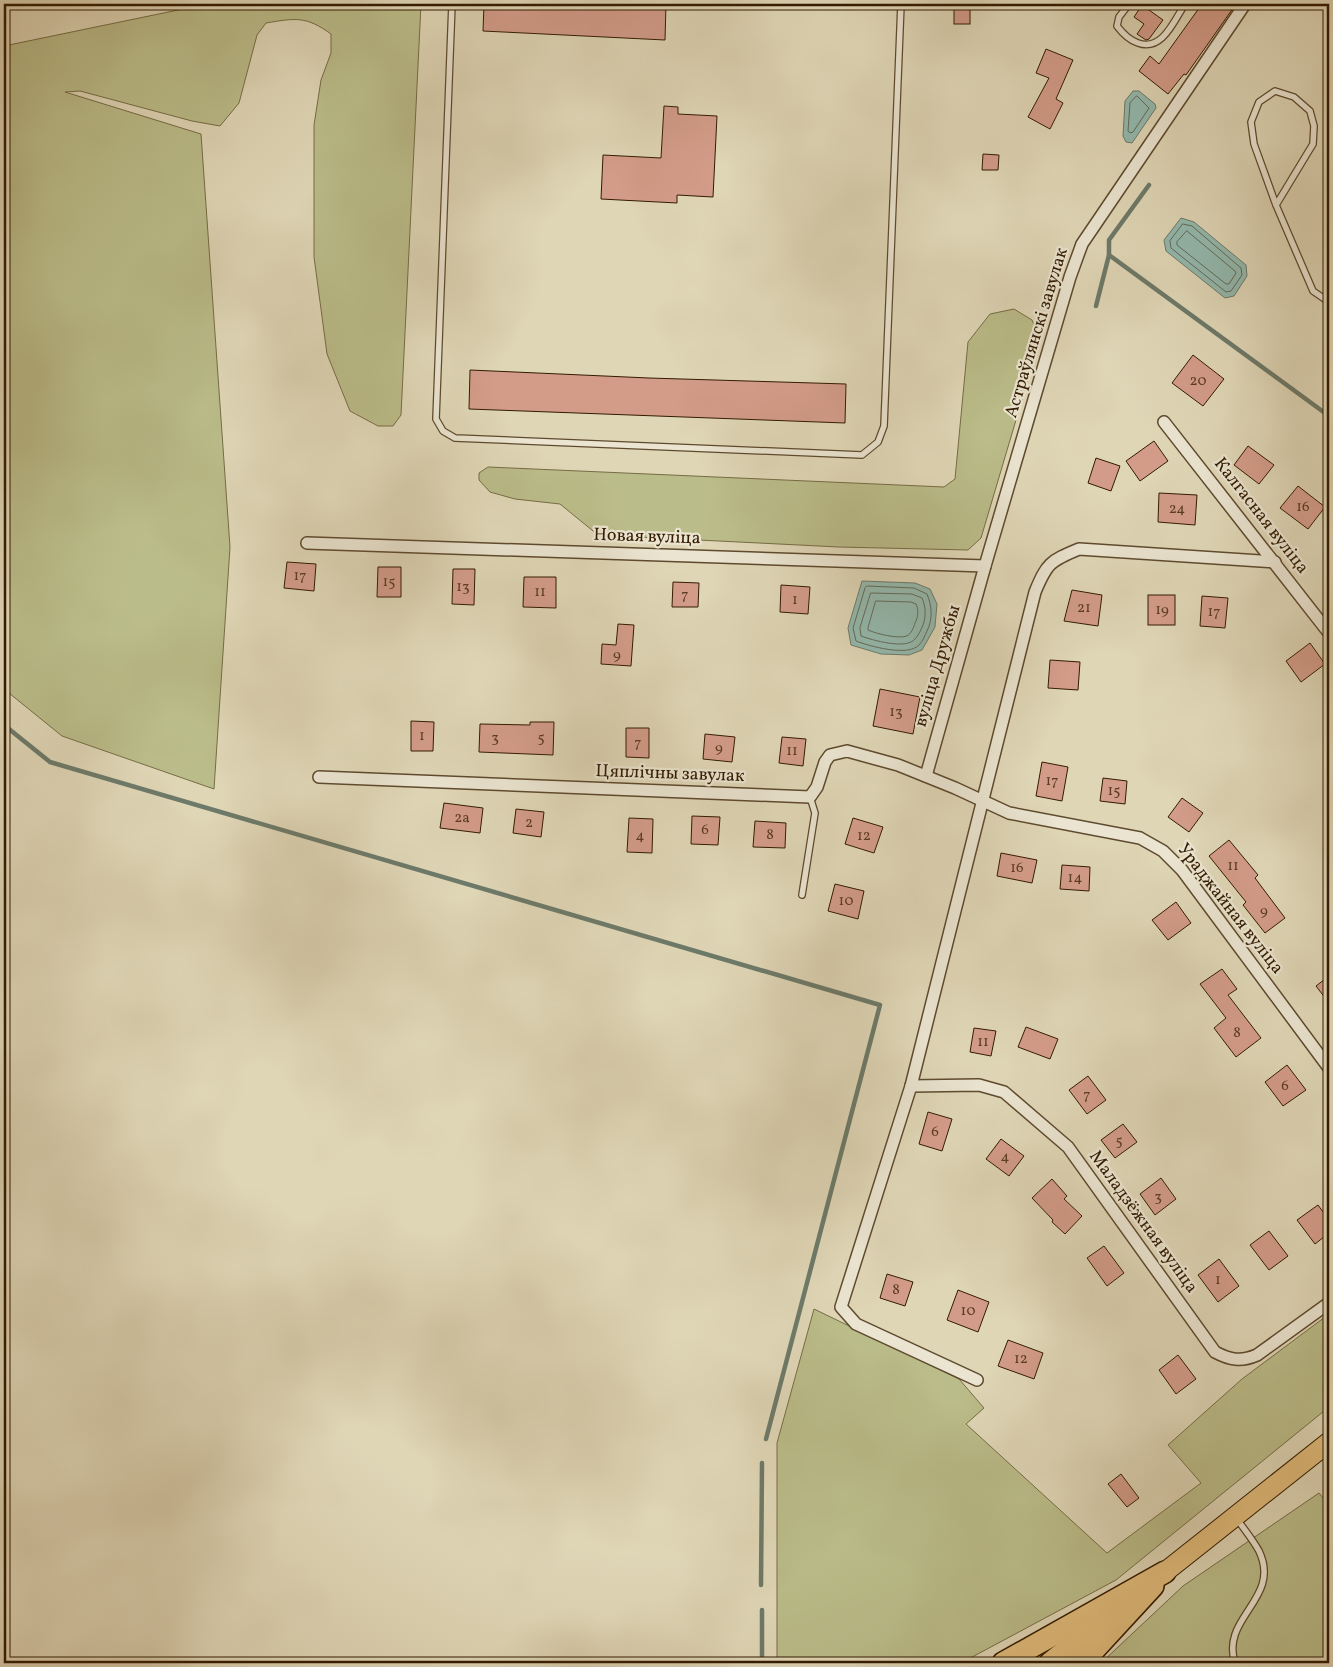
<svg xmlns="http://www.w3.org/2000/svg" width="1333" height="1667" viewBox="0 0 1333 1667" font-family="Vollkorn,serif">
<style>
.green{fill:#babc89;stroke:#766c45}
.water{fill:#93b9ae;stroke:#6d7a69}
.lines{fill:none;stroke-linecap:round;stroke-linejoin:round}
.shore{stroke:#636a58;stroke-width:1}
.stream{stroke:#6d7a69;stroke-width:4.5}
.building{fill:#d39c89;stroke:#331b01}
.lane-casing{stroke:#5e4a2e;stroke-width:8}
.street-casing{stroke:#5e4a2e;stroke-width:14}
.primary-casing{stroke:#331b01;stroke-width:21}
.highway-casing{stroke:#331b01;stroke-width:24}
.lane{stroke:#eae4d0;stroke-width:5.5}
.street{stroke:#eae4d0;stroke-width:11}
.primary{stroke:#e0bb7b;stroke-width:19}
.highway{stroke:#e0bb7b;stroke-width:21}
.labels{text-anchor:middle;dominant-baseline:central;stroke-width:4.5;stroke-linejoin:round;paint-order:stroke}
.number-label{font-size:15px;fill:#5b3b23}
.street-label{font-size:18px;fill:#331b01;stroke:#eae4d0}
</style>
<rect width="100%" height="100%" fill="#dfd6b6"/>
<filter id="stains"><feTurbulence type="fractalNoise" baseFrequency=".004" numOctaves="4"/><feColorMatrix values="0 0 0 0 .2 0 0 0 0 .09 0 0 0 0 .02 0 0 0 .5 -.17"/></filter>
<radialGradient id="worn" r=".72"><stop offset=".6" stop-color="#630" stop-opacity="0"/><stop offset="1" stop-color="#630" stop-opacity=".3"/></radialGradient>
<g class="green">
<path d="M207 4H421L401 415 393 426H378L350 411 327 354 314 257V125L321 80 331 53V34C306 16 296 18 266 23L257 35 239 103 220 126 192 121 80 91 65 92 201 134 230 547 214 789 62 736 4 689V46Z"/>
<polygon points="1014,309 1032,320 1040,339 981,538 968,550 839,547 598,535 560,504 515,499 490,492 479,480 479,473 488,467 944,487 955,479 968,342 990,314"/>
<polygon points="814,1309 959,1379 984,1408 966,1424 1107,1553 1201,1483 1168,1445 1242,1379 1329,1314 1329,1407 1116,1580 961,1663 777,1663 777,1443"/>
<polygon points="1319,1493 1329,1505 1329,1663 1101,1663 1183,1586"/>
</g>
<g class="water">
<polygon points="1133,91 1139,91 1155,104 1156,108 1132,143 1126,142 1123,136 1125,101"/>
<polygon points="1181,218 1194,222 1246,265 1247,276 1234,296 1225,298 1166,251 1164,240"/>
<polygon points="862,581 915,583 930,589 937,604 935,627 922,650 909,655 881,654 851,645 848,628"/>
</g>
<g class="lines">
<g class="shore">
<polygon points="1137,96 1149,108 1133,132 1130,133 1128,131 1130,103"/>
<polygon points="1183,224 1192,226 1241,268 1242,275 1231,291 1226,292 1171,248 1170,241"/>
<polygon points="1187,231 1235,271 1236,273 1229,284 1226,284 1177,245 1177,242"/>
<path d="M867 586 914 588 927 594C932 606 933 619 927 631 925 635 923 641 919 645 908 657 869 646 856 641L853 628 865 588Z"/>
<path d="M871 593 912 594 922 598C926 607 926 617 923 625 921 630 918 636 915 639 906 650 872 640 861 636L860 628Z"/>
<path d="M876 601 911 602 916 604C919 609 918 618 915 623 914 627 911 634 907 636 898 639 877 634 868 630V628Z"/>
</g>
<g class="stream">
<polyline points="1149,185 1109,240 1109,255 1329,416"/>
<polyline points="1096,306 1109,255"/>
<polyline points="4,725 50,762 880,1005 766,1439"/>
<polyline points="761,1585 762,1463"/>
<polyline points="762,1610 762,1663"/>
</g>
</g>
<g class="building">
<polygon points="484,4 666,4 665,40 483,31"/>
<rect x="954" y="4" width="16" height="20"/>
<polygon points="1202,4 1236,4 1186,75 1184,74 1168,94 1139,71 1150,56 1159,64"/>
<polygon points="1142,5 1163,20 1149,39 1146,40 1137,34 1144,24 1134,17"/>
<polygon points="1046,49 1073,60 1056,99 1063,103 1050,129 1028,117 1049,78 1036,73"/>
<polygon points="664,106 678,107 678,114 717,116 713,197 677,195 677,203 601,199 603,155 661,158"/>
<polygon points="983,154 999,155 998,170 982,170"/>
<polygon points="1193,355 1224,379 1203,406 1172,383"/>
<polygon points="470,370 649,378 846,384 845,423 469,409"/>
<polygon points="1154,441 1168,461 1140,481 1126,461"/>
<polygon points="1248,446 1274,465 1259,484 1234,465"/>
<polygon points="1096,458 1120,466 1111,491 1088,483"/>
<polygon points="1298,486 1325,507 1308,529 1280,508"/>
<polygon points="1159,493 1197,495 1195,525 1158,522"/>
<polygon points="287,562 316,564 314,591 284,588"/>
<polygon points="378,567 401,567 401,597 377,597"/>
<polygon points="453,569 475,569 474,605 452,604"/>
<polygon points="524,577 556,577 556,608 523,607"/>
<polygon points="673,582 699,583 698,607 672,607"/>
<polygon points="781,585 810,587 808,614 780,612"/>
<polygon points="1072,590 1102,595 1098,626 1064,621"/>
<rect x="1148" y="595" width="27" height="30"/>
<polygon points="1202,596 1228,598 1225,628 1200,626"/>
<polygon points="618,624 634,625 631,666 601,664 602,644 616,645"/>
<polygon points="1310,643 1325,664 1301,682 1286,661"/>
<polygon points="1050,660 1080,662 1078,690 1048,688"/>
<polygon points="880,689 920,697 913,734 873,726"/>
<polygon points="411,721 434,722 433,751 411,751"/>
<polygon points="530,722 554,722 553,755 479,752 480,724 530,725"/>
<polygon points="626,728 649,728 649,758 626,757"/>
<polygon points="705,734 735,737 732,762 703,759"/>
<polygon points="782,737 806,739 803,766 779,763"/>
<polygon points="1042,762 1068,767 1062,801 1036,796"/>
<polygon points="1103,778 1127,781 1125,804 1100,801"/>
<polygon points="1182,798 1203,813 1189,832 1168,817"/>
<polygon points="444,803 483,808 480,833 440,828"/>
<polygon points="516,809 544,812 541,837 513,833"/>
<polygon points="692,816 720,817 718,845 691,844"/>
<polygon points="629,818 653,819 652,853 627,852"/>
<polygon points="853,818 883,827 874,853 845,844"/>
<polygon points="755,821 786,823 785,848 753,847"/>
<polygon points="1229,840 1258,875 1255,878 1285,918 1265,933 1243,905 1246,902 1209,856"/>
<polygon points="1001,853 1037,860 1032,883 997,876"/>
<polygon points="1062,865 1090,867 1089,891 1060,889"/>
<polygon points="835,884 864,891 858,919 828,911"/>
<polygon points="1176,902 1191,923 1168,940 1152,920"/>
<polygon points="1222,969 1237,989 1228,995 1261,1038 1236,1057 1214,1028 1226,1018 1200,984"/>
<polygon points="1329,976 1329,1003 1316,986"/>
<polygon points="1026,1027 1058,1039 1050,1059 1018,1047"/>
<polygon points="974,1028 996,1031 991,1056 970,1052"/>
<polygon points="1287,1065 1306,1090 1283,1106 1265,1082"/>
<polygon points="1088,1076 1106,1100 1087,1114 1069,1090"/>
<polygon points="928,1112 952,1119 942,1151 919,1144"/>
<polygon points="1123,1124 1137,1142 1115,1158 1101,1140"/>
<polygon points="1001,1139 1024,1156 1009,1176 986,1159"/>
<polygon points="1161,1178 1176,1199 1155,1215 1140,1194"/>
<polygon points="1052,1179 1067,1196 1064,1199 1082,1216 1065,1234 1052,1222 1053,1220 1032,1198"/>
<polygon points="1318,1205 1329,1220 1329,1233 1315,1244 1297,1220"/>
<polygon points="1269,1231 1288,1256 1269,1270 1250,1245"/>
<polygon points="1104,1246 1124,1273 1107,1286 1087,1258"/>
<polygon points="1219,1259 1239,1286 1218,1302 1198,1275"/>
<polygon points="887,1274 913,1282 905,1306 880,1298"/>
<polygon points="958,1290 989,1302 978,1332 947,1320"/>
<polygon points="1008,1340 1043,1353 1034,1379 998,1366"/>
<polygon points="1178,1355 1196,1379 1176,1394 1159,1370"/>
<polygon points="1121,1474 1139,1498 1127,1507 1108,1484"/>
</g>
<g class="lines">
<g class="lane-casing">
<g id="lane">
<polyline points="452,4 436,419 443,431 455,438 862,455 878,442 884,426 901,4"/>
<path d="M1129 4 1119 17 1117 26C1123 34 1129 40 1138 43 1162 52 1174 21 1185 4"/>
<polyline points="1276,205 1313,144 1314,126 1310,111 1294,97 1275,91 1259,102 1251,122 1254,144 1276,205 1313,291 1329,302"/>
<polyline points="802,895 815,813 810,797"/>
<path d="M1235 1663C1220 1617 1282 1599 1259 1551 1253 1540 1244 1529 1237 1519"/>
</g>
</g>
<g class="street-casing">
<g id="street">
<polyline points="1164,422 1329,633"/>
<polyline points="307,543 985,566"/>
<polyline points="926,776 985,566 1070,277 1082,244 1245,4"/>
<polyline points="319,777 810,797 817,787 825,762 830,755 847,751 898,765 955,788 1009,813 1140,838 1163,851 1182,870 1329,1068"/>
<path d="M911 1086 979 1085 1004 1092 1068 1147 1215 1352C1230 1360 1241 1362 1257 1355L1329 1303"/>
<path d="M977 1380 856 1324 841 1307 911 1086 1035 592C1047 563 1050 561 1079 549L1275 562"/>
</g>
</g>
<g class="primary-casing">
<polyline id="primary" points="1165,1572 1329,1442"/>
</g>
<g class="highway-casing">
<g id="highway">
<polyline points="1003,1663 1165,1572"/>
<polyline points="1050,1663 1110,1616"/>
<polyline points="1082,1663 1153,1586"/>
</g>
</g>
<use href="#lane" class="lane"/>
<use href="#street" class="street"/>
<use href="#primary" class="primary"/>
<use href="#highway" class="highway"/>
</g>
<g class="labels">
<g class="number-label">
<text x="1198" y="381">20</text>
<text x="1303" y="507">16</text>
<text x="1177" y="509">24</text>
<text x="300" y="576">17</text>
<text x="389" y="582">15</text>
<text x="463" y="587">13</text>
<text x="540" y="592">11</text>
<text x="685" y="595">7</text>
<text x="795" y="600">1</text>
<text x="1084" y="608">21</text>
<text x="1162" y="610">19</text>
<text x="1214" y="612">17</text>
<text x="617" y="655">9</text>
<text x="896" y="712">13</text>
<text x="422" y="736">1</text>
<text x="495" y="738">3</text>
<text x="541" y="738">5</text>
<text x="638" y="743">7</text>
<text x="719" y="748">9</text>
<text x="792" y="751">11</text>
<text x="1052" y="781">17</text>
<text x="1114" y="791">15</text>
<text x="462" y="818">2а</text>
<text x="529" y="823">2</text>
<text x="705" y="830">6</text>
<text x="770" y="835">8</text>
<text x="640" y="836">4</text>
<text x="864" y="836">12</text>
<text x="1233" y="866">11</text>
<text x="1017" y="868">16</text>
<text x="1075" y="878">14</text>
<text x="846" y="901">10</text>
<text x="1264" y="911">9</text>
<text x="1237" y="1033">8</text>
<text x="983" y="1042">11</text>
<text x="1285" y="1086">6</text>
<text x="1087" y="1095">7</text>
<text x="935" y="1132">6</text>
<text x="1119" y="1141">5</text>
<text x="1005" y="1157">4</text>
<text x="1158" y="1197">3</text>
<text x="1218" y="1280">1</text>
<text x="896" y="1290">8</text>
<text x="968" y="1311">10</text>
<text x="1021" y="1359">12</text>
</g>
<g class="street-label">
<text transform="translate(1037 333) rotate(-73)">Астраўлянскі завулак</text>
<text transform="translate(1261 516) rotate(52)">Калгасная вуліца</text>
<text transform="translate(647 537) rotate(2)">Новая вуліца</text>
<text transform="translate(938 666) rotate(-74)">вуліца Дружбы</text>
<text transform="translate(670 774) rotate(2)">Цяплічны завулак</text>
<text transform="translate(1230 909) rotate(52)">Ураджайная вуліца</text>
<text transform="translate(1143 1222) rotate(54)">Маладзёжная вуліца</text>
</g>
</g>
<rect width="1333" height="1667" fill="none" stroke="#dfd6b6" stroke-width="20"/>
<rect x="5" y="5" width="1323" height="1657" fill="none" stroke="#331b01" stroke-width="2.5"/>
<rect x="10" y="10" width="1313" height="1647" fill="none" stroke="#331b01"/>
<rect width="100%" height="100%" filter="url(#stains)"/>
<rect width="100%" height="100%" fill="url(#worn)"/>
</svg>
